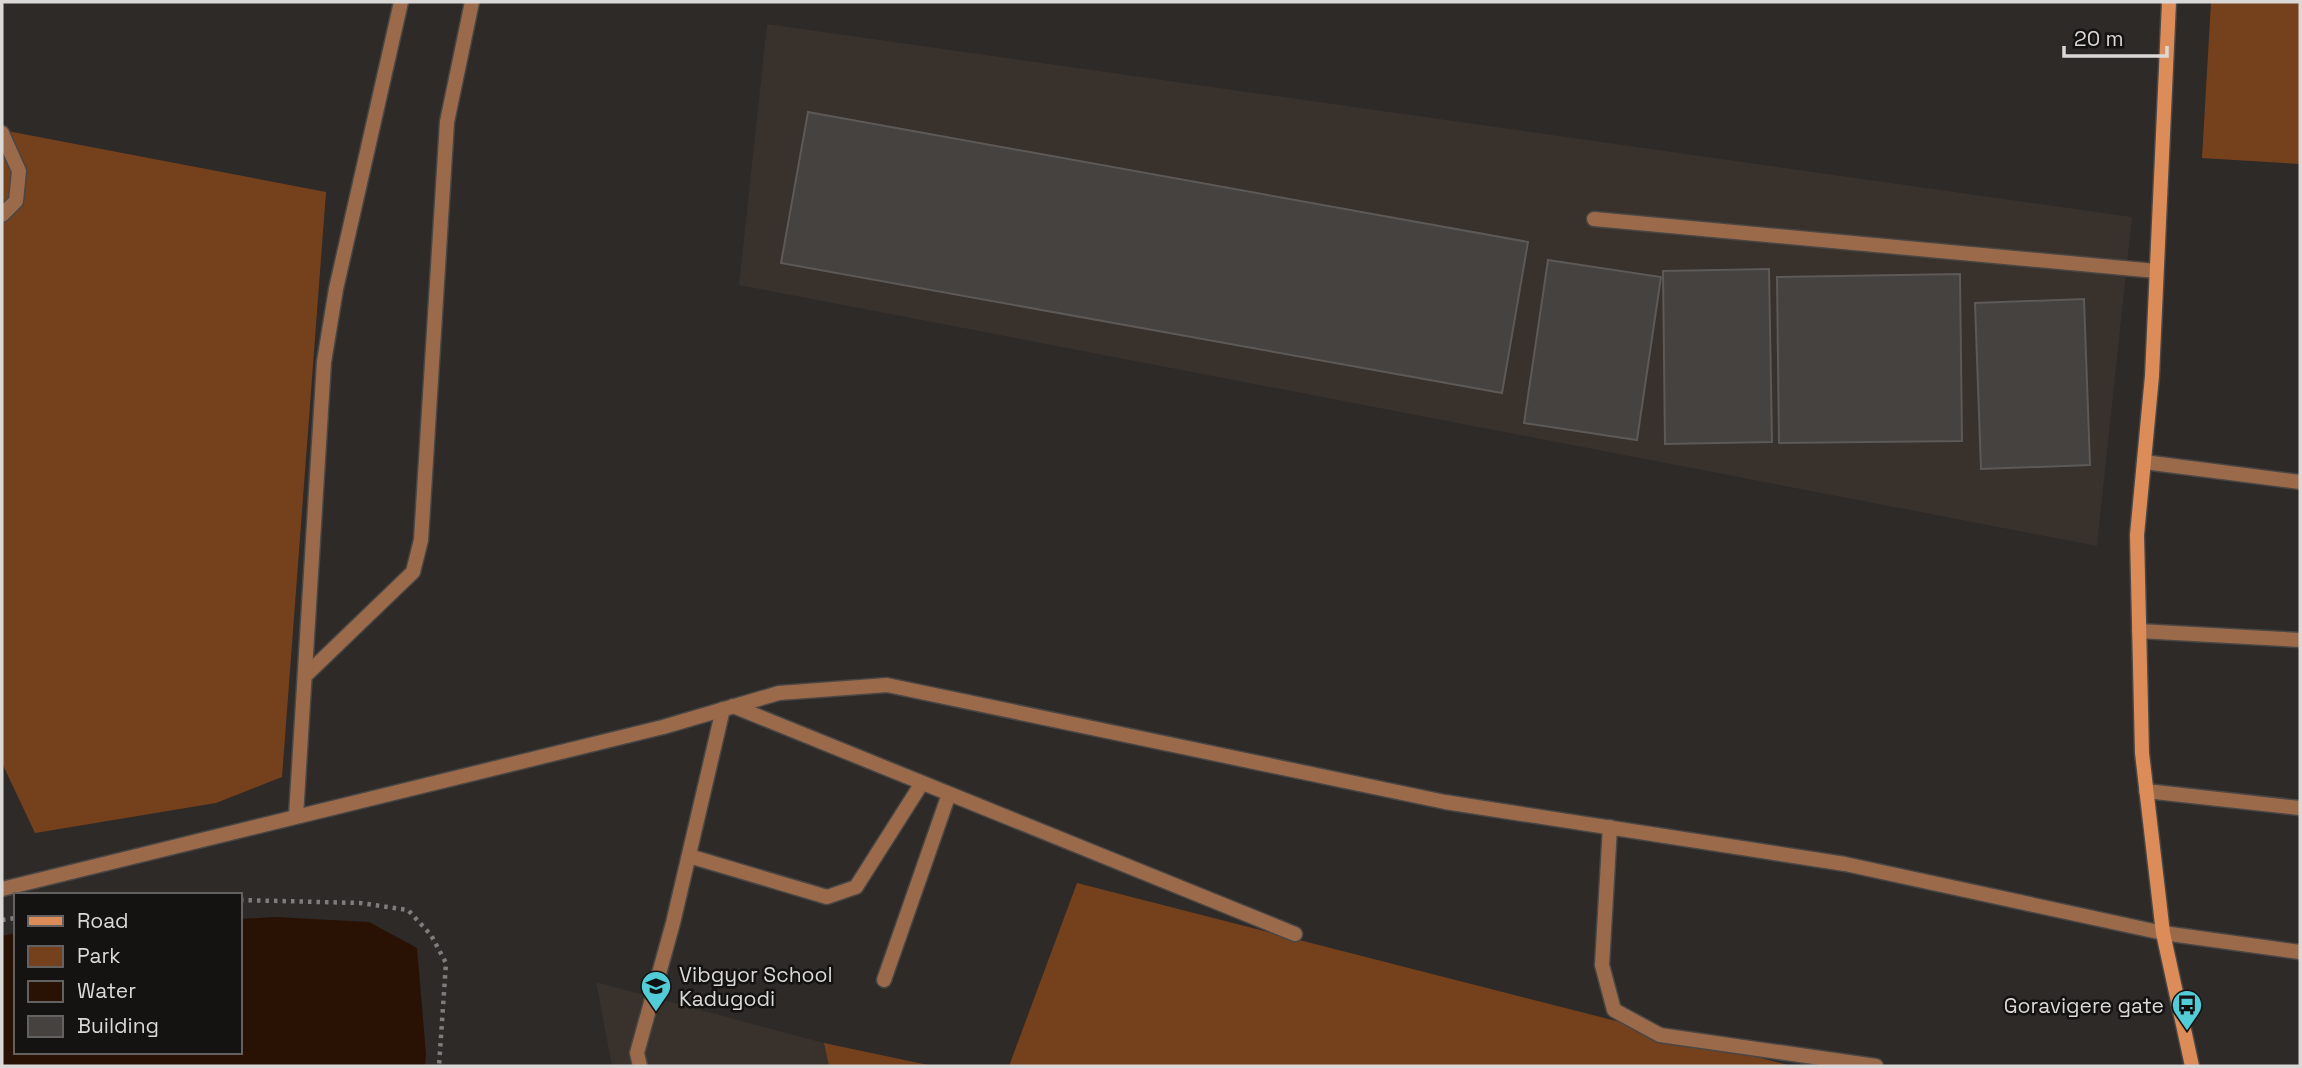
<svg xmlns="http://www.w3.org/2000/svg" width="2302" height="1068" viewBox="0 0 2302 1068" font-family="'Space Grotesk',sans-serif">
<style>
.built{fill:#39312b}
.green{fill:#75411c}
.water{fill:#291204}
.building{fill:#454240;stroke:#5d5957;stroke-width:2}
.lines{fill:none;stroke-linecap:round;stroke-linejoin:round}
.lane-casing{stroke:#494644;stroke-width:17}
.street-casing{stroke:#494644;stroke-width:17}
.secondary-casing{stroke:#494644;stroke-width:17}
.path{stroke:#7f7d7b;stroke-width:4.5;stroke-dasharray:3.5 5;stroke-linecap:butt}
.lane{stroke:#9b6a4a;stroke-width:14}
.street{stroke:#9b6a4a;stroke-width:14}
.secondary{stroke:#db8c58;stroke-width:14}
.labels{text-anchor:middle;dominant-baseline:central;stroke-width:5;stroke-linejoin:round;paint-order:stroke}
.poi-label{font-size:21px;fill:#dbd9d8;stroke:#141312;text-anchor:start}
</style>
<rect width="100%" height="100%" fill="#2d2a28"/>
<g class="built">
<polygon points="767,24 2132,217 2097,546 739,285"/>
<polygon points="596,982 824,1043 829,1066 612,1066"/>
</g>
<g class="green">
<polygon points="2211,2 2300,2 2300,164 2202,158"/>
<polygon points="2,130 326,192 282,777 216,803 35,833 2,763"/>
<polygon points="1077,883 1792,1066 1009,1066"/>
<polygon points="824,1043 933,1066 829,1066"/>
</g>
<polygon class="water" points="275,917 369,922 417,948 426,1054 425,1066 2,1066 2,936 16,933 16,1052 240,1052 240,919"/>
<g class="building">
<polygon points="808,112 1528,242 1502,393 781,263"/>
<polygon points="1548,260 1661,277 1637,440 1524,423"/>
<polygon points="1769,269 1772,442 1665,444 1663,271"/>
<polygon points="1960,274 1962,441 1779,443 1777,277"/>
<polygon points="2084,299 2090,465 1981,469 1975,303"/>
</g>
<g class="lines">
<g class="lane-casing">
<g id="lane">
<polyline points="2,133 19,171 16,201 2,215"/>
<polyline points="1594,219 2156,271"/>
<polyline points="305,676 413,572 421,540 447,122 472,2"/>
<polyline points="296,816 324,362 336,289 401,2"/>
<polyline points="1610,827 1602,965 1614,1010 1660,1035 1876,1066"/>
<polyline points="689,856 827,897 856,887 922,783"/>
<polyline points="884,980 949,794"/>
<polyline points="640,1066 637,1053 673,923 723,709"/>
</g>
</g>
<g class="street-casing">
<g id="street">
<polyline points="2144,462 2300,482"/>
<polyline points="2139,631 2300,640"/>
<polyline points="733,706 1295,934"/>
<polyline points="2146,791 2300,808"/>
<polyline points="2,889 663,727 779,693 887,685 1445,802 1845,864 2163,933 2300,952"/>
</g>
</g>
<g class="secondary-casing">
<polyline id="secondary" points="2169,2 2152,376 2137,535 2142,753 2163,933 2192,1066"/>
</g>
<g class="path">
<polyline points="240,900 360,903 408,910 431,935 446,963 439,1066"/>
<polyline points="2,920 16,918"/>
</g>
<use href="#lane" class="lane"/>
<use href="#street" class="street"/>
<use href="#secondary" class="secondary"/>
</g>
<defs>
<g id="school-pin" transform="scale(1.575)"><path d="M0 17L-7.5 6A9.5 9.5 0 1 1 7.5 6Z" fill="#52ccd6" stroke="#141312"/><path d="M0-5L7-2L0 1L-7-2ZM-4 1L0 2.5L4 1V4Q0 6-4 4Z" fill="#111"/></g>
<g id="bus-pin" transform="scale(1.575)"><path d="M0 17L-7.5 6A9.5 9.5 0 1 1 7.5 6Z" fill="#52ccd6" stroke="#141312"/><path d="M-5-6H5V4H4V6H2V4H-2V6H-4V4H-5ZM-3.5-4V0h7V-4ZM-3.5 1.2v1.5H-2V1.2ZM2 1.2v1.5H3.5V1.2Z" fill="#111"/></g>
</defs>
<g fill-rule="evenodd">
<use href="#school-pin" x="656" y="986"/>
<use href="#bus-pin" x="2187" y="1005"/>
</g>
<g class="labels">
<g class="poi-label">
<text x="679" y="974">Vibgyor School<tspan x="679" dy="24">Kadugodi</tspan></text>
<text x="2164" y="1005" text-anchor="end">Goravigere gate</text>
</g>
</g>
<rect width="2302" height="1068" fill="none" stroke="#dbd9d8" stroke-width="7"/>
<rect x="14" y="893" width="228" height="161" fill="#141312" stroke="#646261" stroke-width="2"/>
<rect x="28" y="916" width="35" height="10" fill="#db8c58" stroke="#646261" stroke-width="2"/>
<text x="77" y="928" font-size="21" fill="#dbd9d8">Road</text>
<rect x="28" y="946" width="35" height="21" fill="#75411c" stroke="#646261" stroke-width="2"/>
<text x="77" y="963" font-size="21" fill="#dbd9d8">Park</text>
<rect x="28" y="981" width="35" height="21" fill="#291204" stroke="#646261" stroke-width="2"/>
<text x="77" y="998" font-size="21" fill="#dbd9d8">Water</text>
<rect x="28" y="1016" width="35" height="21" fill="#454240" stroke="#646261" stroke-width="2"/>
<text x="77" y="1033" font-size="21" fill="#dbd9d8">Building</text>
<path d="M2064 46v10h103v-10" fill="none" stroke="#dbd9d8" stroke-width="3.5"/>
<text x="2074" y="46" font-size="21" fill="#dbd9d8" stroke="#141312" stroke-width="5" paint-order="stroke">20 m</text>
</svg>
